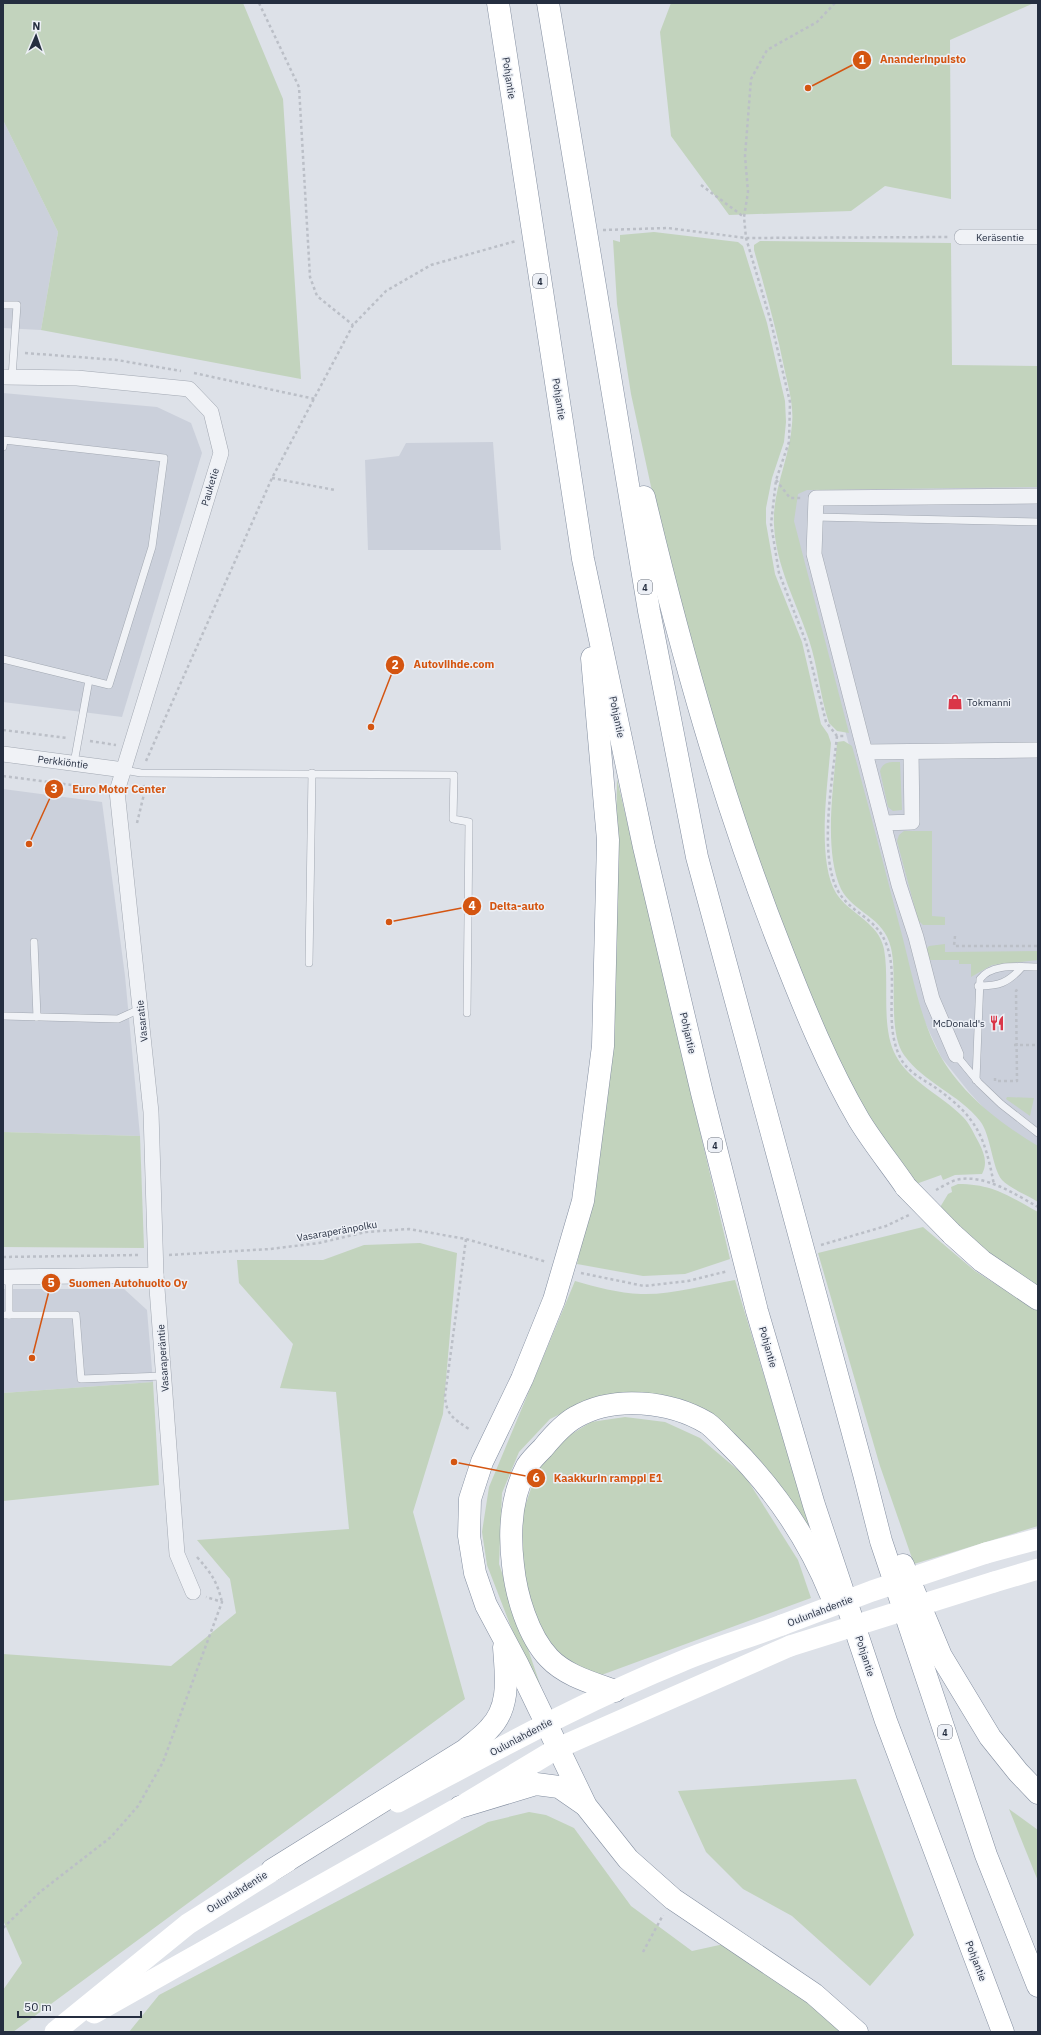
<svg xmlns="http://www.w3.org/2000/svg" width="1041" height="2035" viewBox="0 0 1041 2035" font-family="'IBM Plex Sans',sans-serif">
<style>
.built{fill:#cbd0db}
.green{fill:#c2d3bd}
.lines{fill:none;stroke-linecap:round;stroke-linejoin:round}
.lane-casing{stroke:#a2a8b2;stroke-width:8}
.street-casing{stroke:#a2a8b2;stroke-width:16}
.highway-casing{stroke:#838ea0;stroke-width:23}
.path{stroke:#bbbfc7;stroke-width:2.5;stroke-dasharray:3 3;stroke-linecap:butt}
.lane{stroke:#f0f2f6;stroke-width:7}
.street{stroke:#f0f2f6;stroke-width:15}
.secondary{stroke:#fff;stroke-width:21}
.highway{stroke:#fff;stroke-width:22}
.highway-bridge-casing{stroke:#838ea0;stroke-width:23;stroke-linecap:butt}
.secondary-bridge{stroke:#fff;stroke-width:21}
.highway-bridge{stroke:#fff;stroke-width:22}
.labels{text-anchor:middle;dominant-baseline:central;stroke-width:3;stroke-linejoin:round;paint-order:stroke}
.shield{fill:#edf0f6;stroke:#616877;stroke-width:1}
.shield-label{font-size:9px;font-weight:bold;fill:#252e40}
.street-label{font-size:10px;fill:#252e40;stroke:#edf0f6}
.poi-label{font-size:10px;fill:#252e40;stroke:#edf0f6;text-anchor:start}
.leader{fill:none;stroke:#d45511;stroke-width:1.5}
.callout-dot{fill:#d45511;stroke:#edf0f6;stroke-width:1.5}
.mark-label{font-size:12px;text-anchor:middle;font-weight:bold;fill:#fff}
.callout-label{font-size:11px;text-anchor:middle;font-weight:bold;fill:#d45511;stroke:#edf0f6;stroke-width:3;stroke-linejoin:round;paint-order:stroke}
</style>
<rect width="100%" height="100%" fill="#dde1e8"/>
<g class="built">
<polygon points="3,120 58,232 41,330 3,328"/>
<polygon points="3,393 157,407 191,423 202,453 122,717 3,702"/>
<polygon points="493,442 501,550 368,550 365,460 399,456 406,443"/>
<polygon points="1038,473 1038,1148 992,1117 969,1092 941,1057 923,1018 908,969 788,514 800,476"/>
<polygon points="3,789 102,802 125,976 140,1136 3,1132"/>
<polygon points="3,1289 124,1289 147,1310 153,1382 3,1393"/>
</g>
<g class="green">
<polygon points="3,3 243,3 283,99 301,379 41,330 58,232 3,120"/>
<polygon points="671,3 1034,3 950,40 951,199 885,186 851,211 729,215 671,136 660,32"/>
<path d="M654 232 738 242 743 246 767 323 785 401 786 422 784 442 772 478 766 508V523L775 574 802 642 821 724 828 734 831 743C828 782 816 860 836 893 849 914 879 922 884 949 890 982 880 1027 896 1056 909 1081 944 1097 963 1117 970 1124 974 1134 979 1143 984 1153 988 1163 982 1174L955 1175 943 1180 941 1175 916 1184 867 1118 844 1075 756 863 679 616 631 394 617 304 613 240 620 242V235Z"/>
<path d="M760 241 951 243 952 365 1038 366V487L807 490 798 494 794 521 849 733 837 731 829 723C820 696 818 667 809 640 796 601 776 567 774 525 772 490 790 458 792 424 794 405 788 386 784 367 776 327 765 289 754 250V245Z"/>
<path d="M844 741 852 746C870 810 886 875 903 939 913 978 921 1022 941 1057 964 1096 1000 1123 1038 1146V1202C1029 1196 1009 1188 1002 1180 992 1168 991 1135 980 1121 959 1094 924 1083 904 1055 887 1031 898 977 891 948 884 916 853 913 841 889 823 850 834 784 837 742Z"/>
<path d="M900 762 902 810 893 811 888 807 880 771C883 761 891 762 900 762Z"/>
<polygon points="617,779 730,1259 685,1274 643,1276 577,1264 596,1176 612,1050"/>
<polygon points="904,831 932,831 932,916 945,917 945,925 923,925 918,920 897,841 899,835"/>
<polygon points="945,944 945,952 1038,951 1038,960 992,965 971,977 971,964 959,964 959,960 930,960 927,958 926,949 929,946"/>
<polygon points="1007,1097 1034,1098 1030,1116 1006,1099"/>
<polygon points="3,1132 140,1136 144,1248 3,1247"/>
<path d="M958 1184C993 1184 1009 1196 1038 1212V1287L985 1253 939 1209 948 1194 952 1192 951 1187Z"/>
<polygon points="923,1227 975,1271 1038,1311 1038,1526 914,1564 880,1466 818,1253"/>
<polygon points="420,1243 457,1253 443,1414 413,1512 465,1699 13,2032 3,2032 3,1990 22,1963 3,1920 3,1654 171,1666 236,1613 230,1579 197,1540 349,1529 336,1392 280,1388 293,1344 239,1283 237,1260 323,1260 364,1245"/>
<path d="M735 1280 815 1544 725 1427 589 1400 550 1419 519 1452 502 1493 499 1564 544 1696 526 1666 487 1565 482 1532 489 1487 575 1281C596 1287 618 1293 641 1294 672 1295 705 1285 735 1280Z"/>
<polygon points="153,1382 159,1485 3,1501 3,1393"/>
<polygon points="625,1417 665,1422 700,1438 745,1476 798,1560 811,1598 596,1677 561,1658 541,1630 522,1578 522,1515 539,1465 562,1440 591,1422"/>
<polygon points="856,1779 914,1935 870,1986 792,1916 743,1889 706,1852 678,1791"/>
<polygon points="1009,1809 1038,1830 1038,1881"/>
<polygon points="529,1812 546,1815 574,1828 631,1906 692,1951 724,1944 800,1992 847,2032 129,2032 159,1995 488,1822"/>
</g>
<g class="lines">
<g class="lane-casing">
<g id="lane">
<polyline points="3,305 17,305 12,377"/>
<polyline points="3,447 4,440 164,458 152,547 109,685 3,659"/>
<polyline points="815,517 1038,522"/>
<polyline points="74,763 89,680"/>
<polyline points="124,770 141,773 454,775 453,819 469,822 467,1013"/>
<polyline points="34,942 37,1017"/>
<polyline points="309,963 312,773"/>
<path d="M978 986C999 986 1008 983 1022 967"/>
<polyline points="4,1016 118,1019 140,1009"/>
<polyline points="956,1055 979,1083 1001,1104 1038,1133"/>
<path d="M976 1080 980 979C992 963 1019 967 1038 967"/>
<polyline points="9,1277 9,1315"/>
<polyline points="3,1315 76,1315 81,1379 164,1376"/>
</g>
</g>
<g class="street-casing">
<g id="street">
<polyline points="962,237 1038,237"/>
<polyline points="3,377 77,378 189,389 211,412 221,453 117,791 151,1112 156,1275"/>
<polyline points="865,752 1038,750"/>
<polyline points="3,754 124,770"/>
<polyline points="884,823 912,822 911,752"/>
<polyline points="956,1055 932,999 916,937 899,885 814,554 816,498 1038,496"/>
<polyline points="3,1277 156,1275 177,1554 193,1592"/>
</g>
</g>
<g class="highway-casing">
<g id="highway">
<polyline points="498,3 583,559 644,847 702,1093 757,1311 814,1505 886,1721 1003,2032"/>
<polyline points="548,3 649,611 697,857 864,1474 881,1541 986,1855 1038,1986"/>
<path d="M644 497C681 652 724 806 783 954 805 1010 828 1067 859 1120 873 1143 891 1165 906 1187"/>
<polyline points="592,658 608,840 603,1046 583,1201 554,1300 522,1379 482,1462 470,1499 469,1536 475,1573 486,1605 518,1665 586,1806 628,1859 673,1899 814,1994 857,2032"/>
<polyline points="952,1234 982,1261 1038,1299"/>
<polyline points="903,1565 941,1656 990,1737 1018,1772 1038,1793"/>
<path d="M615 1691C593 1683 566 1676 549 1658 528 1636 516 1595 513 1565 509 1532 511 1496 527 1466 531 1460 538 1453 543 1448 552 1437 563 1424 576 1417 614 1395 670 1401 707 1423 714 1428 721 1436 727 1442 771 1485 808 1538 831 1595"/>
<polyline points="460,1807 536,1784 559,1787 585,1805"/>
<path d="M272 1870 465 1750C473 1743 482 1737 489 1729 511 1707 506 1676 504 1647"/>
</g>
</g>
<g class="path">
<polyline points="259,3 299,87 310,277 317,296 353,325"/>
<polyline points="835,3 817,22 767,50 751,79 745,156 748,192 744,217 746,238 771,322 790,402 789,442 776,480 771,524 779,573 806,642 826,722 837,736 846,736"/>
<polyline points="701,185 744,217"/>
<polyline points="603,230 668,228 746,238 948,237"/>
<polyline points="25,353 117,360 181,371"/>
<polyline points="194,373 315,399"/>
<polyline points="272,478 335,490"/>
<polyline points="776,480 790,498 801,498"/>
<polyline points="3,730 67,738"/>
<path d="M837 736C833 777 818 855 838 891 852 915 877 917 887 946 899 979 883 1023 900 1057 906 1071 924 1080 936 1088 977 1117 985 1137 994 1185"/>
<polyline points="90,741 116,745"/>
<polyline points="146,761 272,478 353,325 386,291 431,265 516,241"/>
<polyline points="3,776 102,789"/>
<polyline points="133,790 145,790"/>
<polyline points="137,823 145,790 143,783"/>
<polyline points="955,936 954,946 1038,946"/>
<polyline points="1014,1045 1038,1045"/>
<polyline points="995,1078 995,1081 1017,1081 1016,991 1018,988"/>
<path d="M936 1190C942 1187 949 1182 956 1180 983 1173 1015 1194 1038 1207"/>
<path d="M466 1239 445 1396C446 1415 454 1419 469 1429"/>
<polyline points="821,1245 886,1226 909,1215"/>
<polyline points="169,1255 270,1249 319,1243 366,1232 409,1229 466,1239 547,1262"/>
<polyline points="3,1257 140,1255"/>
<polyline points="581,1273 644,1286 688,1281 728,1271"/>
<path d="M197 1557C211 1573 217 1581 222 1602"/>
<polyline points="3,1928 40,1892 111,1837 138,1806 163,1762 222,1602 206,1597"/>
<polyline points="643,1952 663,1915"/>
</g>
<use href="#lane" class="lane"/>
<use href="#street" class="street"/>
<g class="secondary">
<polyline points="986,1553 1038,1539"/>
<polyline points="994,1582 1038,1569"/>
<path d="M398 1802C491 1753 582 1702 680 1662 713 1648 748 1638 782 1625"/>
<polyline points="94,2013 460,1807 558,1748 790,1646"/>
<polyline points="55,2032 188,1924 288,1861"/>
</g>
<use href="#highway" class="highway"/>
<g class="highway-bridge-casing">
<polyline id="highway-bridge" points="906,1187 952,1234"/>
</g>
<g class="secondary-bridge">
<polyline points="782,1625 872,1591 986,1553"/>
<polyline points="790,1646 994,1582"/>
</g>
<use href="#highway-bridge" class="highway-bridge"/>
</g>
<defs>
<g id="shop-bare" transform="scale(1.2)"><path d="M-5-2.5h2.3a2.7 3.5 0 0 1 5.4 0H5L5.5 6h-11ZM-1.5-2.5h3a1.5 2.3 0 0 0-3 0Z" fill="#da3648" stroke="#edf0f6" stroke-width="2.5" paint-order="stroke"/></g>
<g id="restaurant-bare" transform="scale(1.2)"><path d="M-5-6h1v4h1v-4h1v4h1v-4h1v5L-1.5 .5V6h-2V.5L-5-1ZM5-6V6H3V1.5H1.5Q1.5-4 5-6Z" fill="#da3648" stroke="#edf0f6" stroke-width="2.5" paint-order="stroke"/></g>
</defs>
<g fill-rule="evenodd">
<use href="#shop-bare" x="955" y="702"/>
<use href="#restaurant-bare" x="997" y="1023"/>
</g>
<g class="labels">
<g class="shield">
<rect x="533" y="274" width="14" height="14" rx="3"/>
<rect x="638" y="580" width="14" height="14" rx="3"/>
<rect x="708" y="1138" width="14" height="14" rx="3"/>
<rect x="938" y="1725" width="14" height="14" rx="3"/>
</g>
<g class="shield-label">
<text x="540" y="281">4</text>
<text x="645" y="587">4</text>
<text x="715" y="1145">4</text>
<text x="945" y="1732">4</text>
</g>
<g class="street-label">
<text transform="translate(509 78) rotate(81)">Pohjantie</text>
<text x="1000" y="237">Keräsentie</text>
<text transform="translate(559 399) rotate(81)">Pohjantie</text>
<text transform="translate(210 487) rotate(-73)">Pauketie</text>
<text transform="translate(617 717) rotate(78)">Pohjantie</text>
<text transform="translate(63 762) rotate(7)">Perkkiöntie</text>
<text transform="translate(142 1021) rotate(-96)">Vasaratie</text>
<text transform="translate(688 1033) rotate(77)">Pohjantie</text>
<text transform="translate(337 1231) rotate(-10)">Vasaraperänpolku</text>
<text transform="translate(768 1347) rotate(74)">Pohjantie</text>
<text transform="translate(163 1358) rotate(-94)">Vasaraperäntie</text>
<text transform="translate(820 1611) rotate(-21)">Oulunlahdentie</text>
<text transform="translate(865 1656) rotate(72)">Pohjantie</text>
<text transform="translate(521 1737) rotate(-28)">Oulunlahdentie</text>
<text transform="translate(237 1892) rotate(-32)">Oulunlahdentie</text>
<text transform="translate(976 1961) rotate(69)">Pohjantie</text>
</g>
<g class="poi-label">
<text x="967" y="702">Tokmanni</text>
<text x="985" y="1023" text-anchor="end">McDonald's</text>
</g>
</g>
<path class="leader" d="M808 88L862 60M371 727L395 665M29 844L54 789M389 922L472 906M32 1358L51 1283M454 1462L536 1478"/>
<g class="callout-dot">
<circle cx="808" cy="88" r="4"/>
<circle cx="371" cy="727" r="4"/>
<circle cx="29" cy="844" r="4"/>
<circle cx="389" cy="922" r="4"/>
<circle cx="32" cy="1358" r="4"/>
<circle cx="454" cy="1462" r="4"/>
<circle cx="862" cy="60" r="10"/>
<circle cx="395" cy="665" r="10"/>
<circle cx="54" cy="789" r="10"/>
<circle cx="472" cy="906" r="10"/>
<circle cx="51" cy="1283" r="10"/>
<circle cx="536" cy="1478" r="10"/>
</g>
<g class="mark-label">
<text x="862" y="64">1</text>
<text x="395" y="669">2</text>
<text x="54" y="793">3</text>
<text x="472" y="910">4</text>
<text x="51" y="1287">5</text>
<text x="536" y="1482">6</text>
</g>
<g class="callout-label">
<text x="923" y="63">Ananderinpuisto</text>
<text x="454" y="668">Autoviihde.com</text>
<text x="119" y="793">Euro Motor Center</text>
<text x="517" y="910">Delta-auto</text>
<text x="128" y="1287">Suomen Autohuolto Oy</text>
<text x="608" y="1482">Kaakkurin ramppi E1</text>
</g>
<rect width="1041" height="2035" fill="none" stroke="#252e40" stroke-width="8"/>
<g transform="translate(36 36) rotate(2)" stroke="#edf0f6" stroke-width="3" paint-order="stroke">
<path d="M0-3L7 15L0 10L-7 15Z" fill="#252e40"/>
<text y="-6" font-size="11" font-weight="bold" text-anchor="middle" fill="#252e40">N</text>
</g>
<path d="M18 2011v6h123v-6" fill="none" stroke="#252e40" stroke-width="2"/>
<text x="24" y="2011" font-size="12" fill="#252e40" stroke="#edf0f6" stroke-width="3" paint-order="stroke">50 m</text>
</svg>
